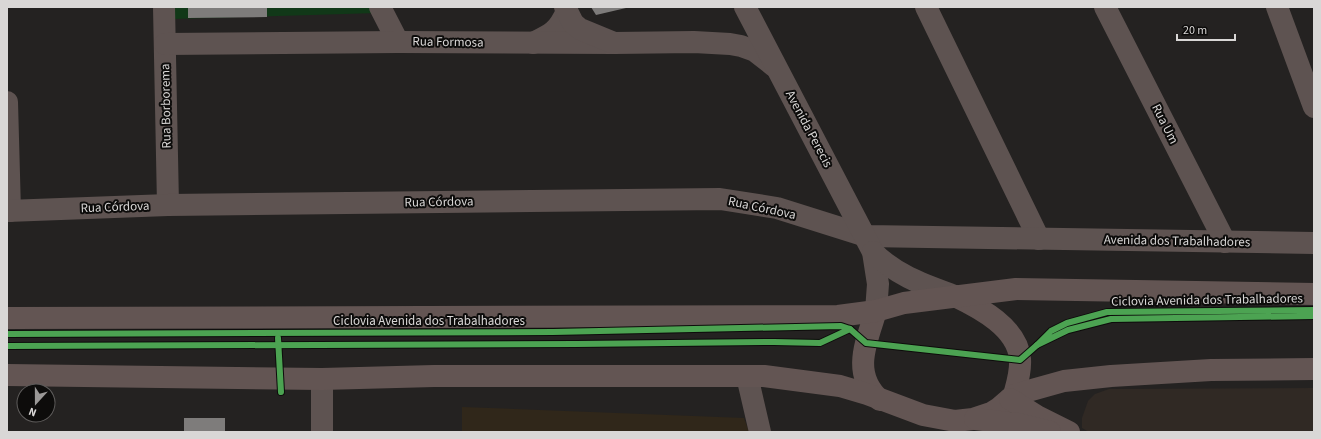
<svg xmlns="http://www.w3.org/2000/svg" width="1321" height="439" viewBox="0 0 1321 439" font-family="'Source Sans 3',sans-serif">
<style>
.built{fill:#302924}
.education{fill:#30271a}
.green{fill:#113818}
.building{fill:#7e7c7b}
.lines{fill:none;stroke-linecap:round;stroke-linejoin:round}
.minor{stroke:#5e5351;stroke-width:22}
.tertiary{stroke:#5e5351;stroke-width:22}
.secondary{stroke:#635553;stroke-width:22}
.cycleway-casing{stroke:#0d0c0b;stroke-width:8}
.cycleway{stroke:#4ca352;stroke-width:6}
.labels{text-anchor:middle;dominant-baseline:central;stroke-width:4;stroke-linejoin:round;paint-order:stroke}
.street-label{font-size:13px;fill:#d9d7d6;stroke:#0d0c0b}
</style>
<rect width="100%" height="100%" fill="#242221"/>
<polygon class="built" points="1314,388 1314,432 1089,432 1082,428 1082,418 1088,401 1095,394 1109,389"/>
<polygon class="education" points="462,407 744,418 749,432 462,432"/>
<polygon class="green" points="174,7 373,7 377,13 174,19"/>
<g class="building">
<polygon points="188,7 267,7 267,17 188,18"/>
<polygon points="591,7 626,7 626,8 596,15"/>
<rect x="184" y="418" width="41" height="14"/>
</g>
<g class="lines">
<g class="minor">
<polyline points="164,7 168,205"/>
<polyline points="380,7 398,42"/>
<polyline points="926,7 1039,239"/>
<polyline points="1105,7 1225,242"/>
<polyline points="1277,7 1314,107"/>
<path d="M533 43C552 34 558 31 567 11"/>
<polyline points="165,44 398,42 614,43"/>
<polyline points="7,102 10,211"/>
<polyline points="7,211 168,205 720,199 777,208 866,236 1314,243"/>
<polyline points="747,376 760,432"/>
<polyline points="322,432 322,379"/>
</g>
<g class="tertiary">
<polyline points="565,7 573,23 580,29 614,43 694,42 730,44 741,46 755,51 774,66"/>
<polyline points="745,7 873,252 878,284 876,311"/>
<path d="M873 252C895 275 925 285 955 296"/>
</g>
<g class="secondary">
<path d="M955 296C980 308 1018 328 1020 359 1021 372 1017 384 1014 395"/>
<path d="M876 311C866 343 851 374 880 400"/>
<polyline points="7,318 838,316 876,311 904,303 1016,289 1314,294"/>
<polyline points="7,375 322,379 434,376 764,376 840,386 867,394 923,415 955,421 973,419 991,413 999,408 1014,395 1064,381 1111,376 1211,370 1314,369"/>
<polyline points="1010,399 1037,416 1069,432"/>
<polyline points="975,419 1018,424 1050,432"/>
</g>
<g class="cycleway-casing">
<g id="cycleway">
<polyline points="1314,310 1107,312 1067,323 1051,331 1037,345 1068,330 1111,319 1314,316"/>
<polyline points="850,329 866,343 1020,360 1037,345"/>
<polyline points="7,334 553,332 841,326 850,329 820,343 774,342 576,344 7,346"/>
<polyline points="278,338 281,392"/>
</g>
</g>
<use href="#cycleway" class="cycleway"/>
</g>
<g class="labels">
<g class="street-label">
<text transform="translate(448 42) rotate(1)">Rua Formosa</text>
<text transform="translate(166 106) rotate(-91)">Rua Borborema</text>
<text transform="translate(1165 124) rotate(63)">Rua Um</text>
<text transform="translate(809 129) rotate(62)">Avenida Perecis</text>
<text transform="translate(439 202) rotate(-1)">Rua Córdova</text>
<text transform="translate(115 207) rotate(-2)">Rua Córdova</text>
<text transform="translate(762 208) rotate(12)">Rua Córdova</text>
<text transform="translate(1177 241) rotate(1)">Avenida dos Trabalhadores</text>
<text transform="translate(1207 300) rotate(-1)">Ciclovia Avenida dos Trabalhadores</text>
<text x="429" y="321">Ciclovia Avenida dos Trabalhadores</text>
</g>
</g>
<rect width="1321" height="439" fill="none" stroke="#d9d7d6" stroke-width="16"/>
<g transform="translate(36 403) rotate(201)"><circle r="19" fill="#0d0c0b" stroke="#5f5d5c"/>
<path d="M0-3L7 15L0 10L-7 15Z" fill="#9a9897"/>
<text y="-6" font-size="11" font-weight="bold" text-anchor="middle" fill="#d9d7d6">N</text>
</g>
<path d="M1177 34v6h58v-6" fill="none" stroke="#d9d7d6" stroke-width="2"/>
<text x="1183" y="34" font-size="12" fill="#d9d7d6" stroke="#0d0c0b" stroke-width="3" paint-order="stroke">20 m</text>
</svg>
